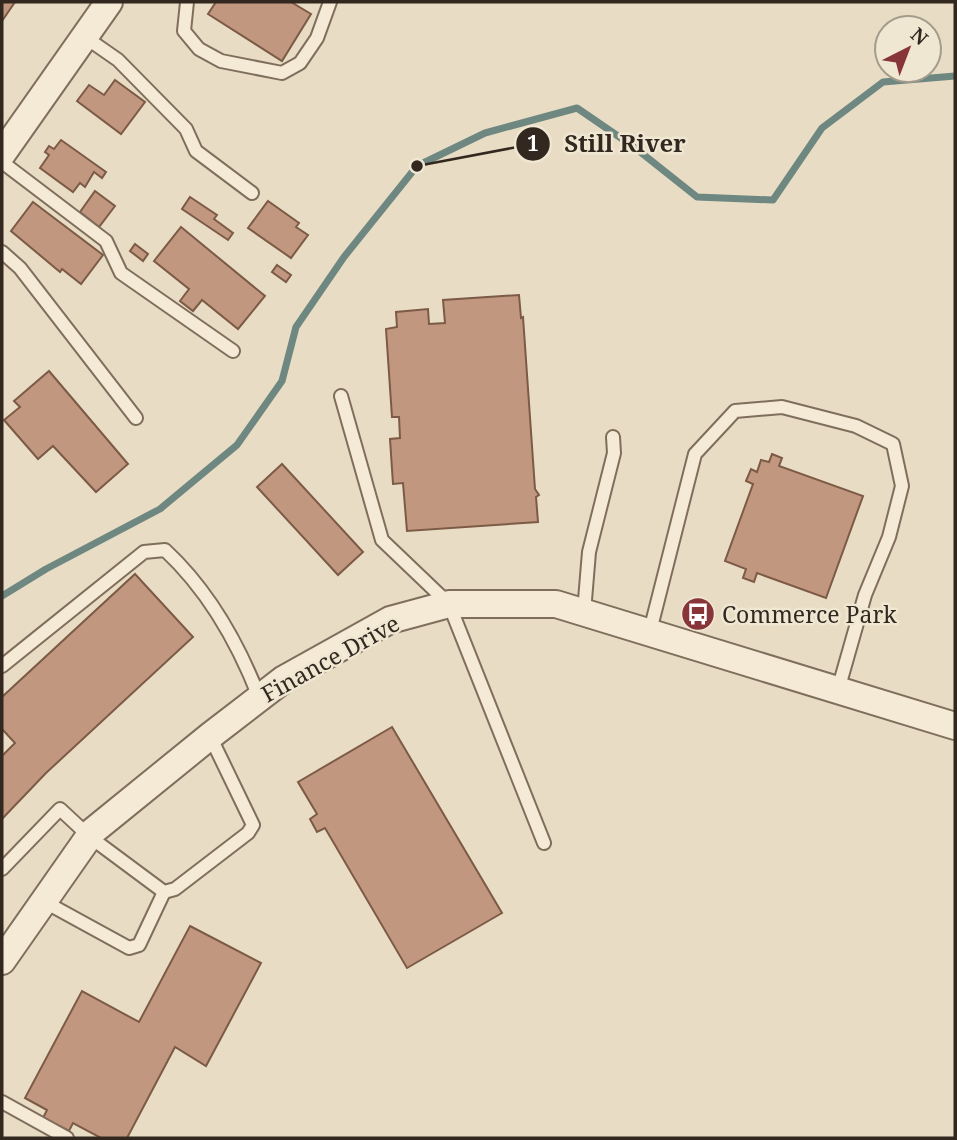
<svg xmlns="http://www.w3.org/2000/svg" width="957" height="1140" viewBox="0 0 957 1140" font-family="'Noto Serif',serif">
<style>
.lines{fill:none;stroke-linecap:round;stroke-linejoin:round}
.stream{stroke:#6e8881;stroke-width:7}
.building{fill:#c1987f;stroke:#7c5a46;stroke-width:2}
.lane-casing{stroke:#806e5d;stroke-width:16}
.street-casing{stroke:#806e5d;stroke-width:30}
.lane{stroke:#f4ead6;stroke-width:12}
.street{stroke:#f4ead6;stroke-width:26}
.labels{text-anchor:middle;dominant-baseline:central;stroke-width:5;stroke-linejoin:round;paint-order:stroke}
.poi-label{font-size:23px;fill:#32281f;stroke:#f0e7d3;text-anchor:start}
.street-label{font-size:23px;fill:#32281f;stroke:#f0e7d3}
.leader{fill:none;stroke:#32281f;stroke-width:2.5}
.callout-dot{fill:#32281f;stroke:#f0e7d3;stroke-width:2.5}
.mark-label{font-size:21px;text-anchor:middle;font-weight:bold;fill:#fff}
.callout-label{font-size:24px;text-anchor:middle;font-weight:bold;fill:#32281f;stroke:#f0e7d3;stroke-width:5;stroke-linejoin:round;paint-order:stroke}
</style>
<rect width="100%" height="100%" fill="#e8dcc4"/>
<g class="lines">
<polyline class="stream" points="2,596 46,569 160,509 237,445 282,381 296,327 344,257 417,166 485,133 577,108 634,147 697,197 773,200 822,128 883,82 955,76"/>
</g>
<g class="building">
<polygon points="2,2 15,2 2,21"/>
<polygon points="216,2 291,2 311,14 282,61 208,14"/>
<polygon points="115,80 145,102 121,134 77,101 89,85 104,95"/>
<polygon points="61,140 106,172 102,178 94,172 85,187 80,183 73,192 40,168 49,155 45,152 49,146 54,149"/>
<polygon points="95,191 115,206 99,227 80,212"/>
<polygon points="190,197 217,215 214,219 233,233 228,240 182,209"/>
<polygon points="268,201 299,223 296,227 308,235 291,258 248,228"/>
<polygon points="33,202 103,255 81,284 62,269 60,272 11,231"/>
<polygon points="181,227 265,296 238,329 202,300 193,311 180,301 189,289 154,261"/>
<polygon points="135,244 148,254 143,261 130,251"/>
<polygon points="277,265 291,275 286,282 272,272"/>
<polygon points="519,295 521,318 523,317 535,489 539,495 536,497 538,522 407,531 403,483 393,484 390,439 400,438 399,417 392,417 386,329 397,327 396,312 428,309 429,324 445,323 443,300"/>
<polygon points="49,371 128,464 96,492 53,446 38,459 4,420 20,407 14,401"/>
<polygon points="772,454 782,458 779,466 863,496 826,598 757,573 754,582 743,578 746,569 725,561 753,484 746,481 751,469 757,472 761,460 769,462"/>
<polygon points="282,464 363,552 338,575 257,487"/>
<polygon points="135,574 193,637 46,773 2,819 2,756 15,743 2,729 2,697"/>
<polygon points="392,727 502,913 407,968 325,828 317,832 310,819 317,814 298,782"/>
<polygon points="190,926 261,963 206,1066 175,1047 127,1138 101,1138 73,1123 69,1131 43,1118 47,1110 25,1098 82,991 139,1022"/>
</g>
<g class="lines">
<g class="lane-casing">
<g id="lane">
<polyline points="187,2 184,31 199,49 221,61 282,73 300,63 317,38 330,2"/>
<polyline points="85,37 118,60 186,129 196,151 252,193"/>
<polyline points="2,162 106,241 121,273 233,351"/>
<polyline points="2,252 20,268 136,418"/>
<polyline points="341,396 382,540 449,604 544,843"/>
<polyline points="584,612 589,552 614,453 613,437"/>
<polyline points="650,631 695,454 735,411 782,407 856,426 893,444 902,486 889,537 865,595 838,690"/>
<path d="M2 666 144 552 165 550C208 590 238 643 259 697"/>
<polyline points="2,869 60,809 90,837 164,892 175,889 248,833 253,825 210,736"/>
<polyline points="45,902 129,948 139,945 164,892"/>
<polyline points="2,1102 67,1138"/>
</g>
</g>
<g class="street-casing">
<g id="street">
<polyline points="2,154 109,2"/>
<polyline points="2,961 93,831 210,736 284,679 390,620 449,604 556,604 955,726"/>
</g>
</g>
<use href="#lane" class="lane"/>
<use href="#street" class="street"/>
</g>
<defs>
<g id="bus-disc" transform="scale(1.75)"><circle r="9.5" fill="#873538" stroke="#f0e7d3"/><path d="M-5-6H5V4H4V6H2V4H-2V6H-4V4H-5ZM-3.5-4V0h7V-4ZM-3.5 1.2v1.5H-2V1.2ZM2 1.2v1.5H3.5V1.2Z" fill="#fff"/></g>
</defs>
<g fill-rule="evenodd">
<use href="#bus-disc" x="698" y="614"/>
</g>
<g class="labels">
<g class="poi-label">
<text x="722" y="614">Commerce Park</text>
</g>
<g class="street-label">
<text transform="translate(330 658) rotate(-29)">Finance Drive</text>
</g>
</g>
<path class="leader" d="M417 166L533 144"/>
<g class="callout-dot">
<circle cx="417" cy="166" r="7"/>
<circle cx="533" cy="144" r="18"/>
</g>
<g class="mark-label">
<text x="533" y="151">1</text>
</g>
<g class="callout-label">
<text x="625" y="152">Still River</text>
</g>
<rect width="957" height="1140" fill="none" stroke="#32281f" stroke-width="7"/>
<g transform="translate(908 49) rotate(42)"><circle r="33" fill="#f0e7d3" stroke="#a49b8b" stroke-width="2"/>
<path d="M0-5L12 26L0 18L-12 26Z" fill="#873538"/>
<text y="-10" font-size="19" font-weight="bold" text-anchor="middle" fill="#32281f">N</text>
</g>
</svg>
